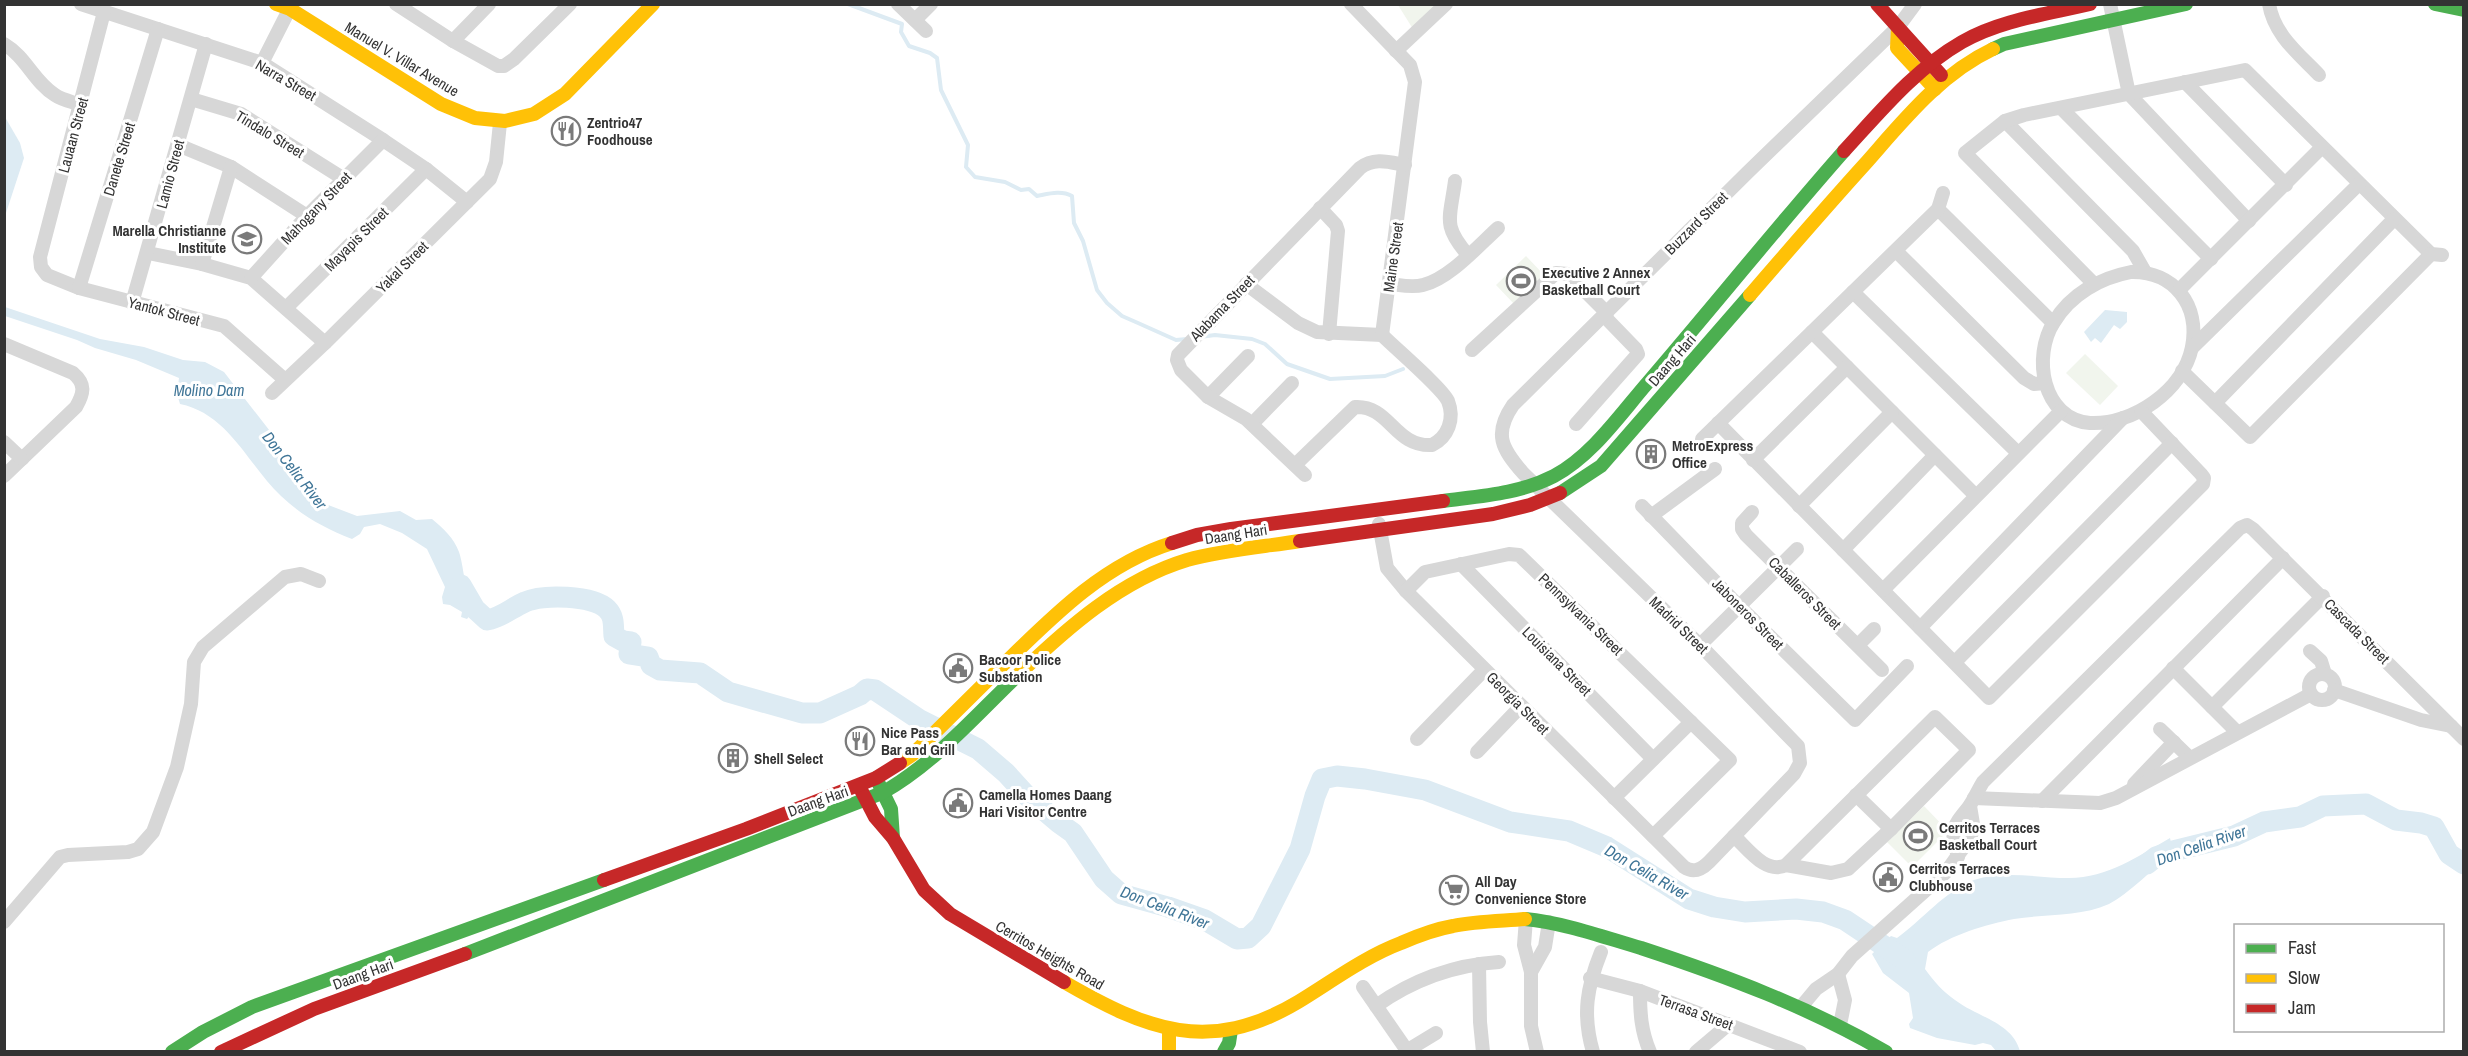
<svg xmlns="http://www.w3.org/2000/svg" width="2468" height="1056" viewBox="0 0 2468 1056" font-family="'Archivo Narrow',sans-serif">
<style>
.green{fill:#f1f5ed}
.water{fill:#ddebf3}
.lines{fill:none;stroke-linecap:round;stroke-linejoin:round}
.stream{stroke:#ddebf3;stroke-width:4}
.river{stroke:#ddebf3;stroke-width:21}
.street{stroke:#d7d7d7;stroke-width:14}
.fast{stroke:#4caf50;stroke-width:14}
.slow{stroke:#ffc107;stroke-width:14}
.jam{stroke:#c62828;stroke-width:14}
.labels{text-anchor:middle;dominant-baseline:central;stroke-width:6;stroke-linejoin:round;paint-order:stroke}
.street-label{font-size:15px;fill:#333;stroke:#fff}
.poi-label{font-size:15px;font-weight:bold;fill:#333;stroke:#fff;text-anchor:start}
.water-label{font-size:16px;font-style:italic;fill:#3f7597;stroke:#fff}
</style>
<rect width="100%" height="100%" fill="#fff"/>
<g class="green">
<polygon points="1398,5 1439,5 1413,29"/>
<polygon points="1526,256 1546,277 1515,305 1496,285"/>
<polygon points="2085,354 2118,386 2100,405 2066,373"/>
<polygon points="1924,806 1948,831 1912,867 1887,842"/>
</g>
<g class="water">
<polygon points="5,117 20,143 24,158 5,216"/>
<path d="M5 307 100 339 144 347 183 360 205 362 224 372 273 435 295 472 323 503 357 516 400 511 416 520 432 519C443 528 454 538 459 552 465 570 462 586 475 601V609L467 619 461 617 462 612 450 605 443 604 442 597 445 587 427 549 402 533 380 524 364 527 360 534 352 539C326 529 302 516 281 496 248 465 229 414 180 404L177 394 179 378 136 360 95 348 77 340 5 316Z"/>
<polygon points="2105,310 2127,312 2127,322 2120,329 2114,325 2101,343 2095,338 2091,342 2084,332"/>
<path d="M2170 838 2173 851C2158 865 2127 895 2109 904 2080 917 2045 914 2014 919 1987 924 1950 935 1928 952L1925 969C1934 981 1942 991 1955 1000 1977 1017 2012 1022 2020 1051H1996L1991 1045 1983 1043 1975 1045 1937 1038 1910 1028 1909 1024 1913 1018 1909 993 1883 973 1872 954 1891 936 1897 938C1922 920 1945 891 1974 880 2005 870 2038 878 2069 878 2108 878 2138 856 2170 838Z"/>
</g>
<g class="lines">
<g class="stream">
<path d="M848 4 902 24 901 32 909 46 930 53 937 58 941 90 968 145 966 167 975 177 1005 182 1021 190 1029 189 1037 196C1048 194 1061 190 1072 196L1074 223 1083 241 1097 290 1107 303 1122 316 1138 323 1176 340 1187 339"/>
<polyline points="1200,337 1215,335 1252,339 1265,344 1287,364 1330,379 1385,376 1403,369"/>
</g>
<g class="river">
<path d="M461 585 475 609 487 620C503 617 511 608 525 602 542 594 593 595 607 609 615 617 613 626 614 636L623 641 631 642 629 654 648 657 651 665 660 670 700 673 728 692 802 713H820L860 695 867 689 875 690 920 720 978 749 1006 773 1026 795 1059 823 1073 833 1104 879 1121 894 1168 907 1205 920 1237 939 1248 938 1261 926 1300 849 1315 796 1322 779 1337 776 1365 779 1425 790 1510 822 1569 831 1607 847 1689 899 1714 907 1745 912 1796 909 1823 912 1845 920 1905 960"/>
<polyline points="2147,864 2156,857 2173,851 2234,836 2264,822 2300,817 2323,806 2366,804 2396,820 2421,823 2434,827 2449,854 2464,864"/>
</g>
<g class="street">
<polyline points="81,4 262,63 383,140 426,169 467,202"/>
<polyline points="396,4 453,41 498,66 504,66 514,59 570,4"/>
<polyline points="898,4 926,31"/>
<polyline points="1351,4 1410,65 1415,82 1382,335"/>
<polyline points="2110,4 2129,94 2249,221"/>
<path d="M2269 4C2274 35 2299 54 2319 75"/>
<polyline points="104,12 40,257 41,267 47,275 79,288 224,326 284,379"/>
<polyline points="915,20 931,4"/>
<polyline points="453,41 489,4"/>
<path d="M4 44C26 57 34 82 55 95 62 100 73 102 81 105"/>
<polyline points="1396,51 1446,4"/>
<polyline points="262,63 292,4"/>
<polyline points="2185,82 2286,185"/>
<polyline points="191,99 241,114 344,179"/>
<polyline points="2061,108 2211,259"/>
<polyline points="2005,121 2133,251 2145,272"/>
<polyline points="178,145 231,167 307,216"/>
<path d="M1455 181C1450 219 1442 225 1468 255"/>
<polyline points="1320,208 1336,225 1338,231 1329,334"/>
<polyline points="1938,209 2053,323"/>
<polyline points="1896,251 2024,378 2034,384 2045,383"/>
<polyline points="148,253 202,264 251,278 325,343"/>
<polyline points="202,264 231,167"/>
<path d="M2131 272C2174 271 2200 305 2192 347 2183 391 2133 425 2090 423 2042 419 2032 356 2054 322 2071 294 2100 278 2131 272Z"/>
<polyline points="251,278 307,216 383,140"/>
<polyline points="1246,284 1298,323 1317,332 1382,335"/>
<path d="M1390 284C1400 285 1412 288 1423 285 1449 279 1478 246 1498 228"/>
<polyline points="2094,284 1965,153 2005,121 2024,115 2245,70 2431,254 2442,255"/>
<polyline points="79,288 158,29"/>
<polyline points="2180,289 2321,148"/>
<polyline points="1853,292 2018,453"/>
<polyline points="132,303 206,44"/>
<polyline points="286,308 426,169"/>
<polyline points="1812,332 1975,495"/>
<path d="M4 344 73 373C86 384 84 393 76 407L4 476"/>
<polyline points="2192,348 2359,184"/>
<polyline points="1472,350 1556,273 1568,274 1607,313"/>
<polyline points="2182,371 2250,437 2431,254"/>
<polyline points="272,393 325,343 490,179 496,162 500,123"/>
<polyline points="1208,397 1248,356"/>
<polyline points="2215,403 2394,219"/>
<polyline points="1718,423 1989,698 2203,484 2204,478 2201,474 2141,411"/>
<polyline points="1252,424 1292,383"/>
<polyline points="1576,424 1638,354 1636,349 1604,316"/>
<polyline points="1702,439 1938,209 1943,193"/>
<polyline points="4,442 22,459"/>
<polyline points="1753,460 1847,367"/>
<path d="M1296 464 1355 407C1390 405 1394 447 1432 445 1448 437 1455 419 1448 401 1442 388 1395 348 1382 335"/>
<path d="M1305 475 1246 419 1208 397 1181 370 1177 360 1178 355 1360 168C1374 157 1389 162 1405 165"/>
<polyline points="1642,506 1739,606 1855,720 1907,666"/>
<polyline points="1799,506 1892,412"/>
<polyline points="1752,512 1742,523 1742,529 1746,535 1882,670"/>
<polyline points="1651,516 1715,469"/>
<path d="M1379 524 1387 568 1406 591 1684 867C1693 873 1701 870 1709 862L1794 774 1800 763 1798 746 1700 645 1523 473C1502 449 1493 434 1513 405L1748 172 1898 27 1915 4"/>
<polyline points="1843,550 1935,455"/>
<polyline points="1461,564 1653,759"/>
<polyline points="1883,590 2061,411"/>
<polyline points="1406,591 1425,572 1509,554 1519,555 1730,760 1653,836"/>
<polyline points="1920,628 2123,418"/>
<polyline points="1700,645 1797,549"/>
<polyline points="1858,645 1874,629"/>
<polyline points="2310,651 2321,661 2325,674"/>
<polyline points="1955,662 2172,443"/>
<polyline points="2173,668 2237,732"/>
<circle cx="2322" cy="687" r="13"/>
<polyline points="2334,690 2421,720 2451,726"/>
<polyline points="2212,707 2323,596"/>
<polyline points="2160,729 2190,758"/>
<polyline points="1417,739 1484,670"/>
<polyline points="1477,752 1521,706"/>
<polyline points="2134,784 2174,742"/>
<polyline points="1856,795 1891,829"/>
<polyline points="1614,798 1691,722"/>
<polyline points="1974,798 2100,803 2116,798 2311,694"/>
<polyline points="2042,801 2283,558"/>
<path d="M1734 836C1748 849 1766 875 1786 865L1935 717 1969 750 1891 829 1848 869 1831 873 1786 865"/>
<path d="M1958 857C1951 830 1950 830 1968 808 1974 800 1978 790 1983 782L2240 528 2247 525 2253 529 2464 739"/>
<polyline points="1526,919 1524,945 1531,972 1531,1026 1537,1052"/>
<polyline points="4,922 60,857 68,855 128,852 138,849 153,832 177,767 191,704 194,662 203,647 285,577 301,574 319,581"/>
<polyline points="1479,964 1480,1022 1483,1052"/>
<polyline points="1531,972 1545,947 1549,922"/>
<polyline points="1838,974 1845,1000 1840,1025"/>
<polyline points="1590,978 1640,991 1800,1052"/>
<polyline points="1363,987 1408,1052"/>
<path d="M1640 991C1640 1013 1641 1031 1650 1052"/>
<path d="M1376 1006C1414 979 1453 965 1499 962"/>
<polyline points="1801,1007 1816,989 1838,974 1852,956 1946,872 1971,837 1973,824 1970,806"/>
<polyline points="1408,1050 1436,1033"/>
<path d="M1593 1052C1582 1014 1587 987 1601 952"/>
<polyline points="1696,1052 1729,1024"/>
</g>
<g class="fast">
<polyline points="2435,4 2464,10"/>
<polyline points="1993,49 2004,44 2186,4"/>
<polyline points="1560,493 1601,466 1750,295"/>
<path d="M1443 501C1481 496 1519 494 1554 476 1593 455 1621 413 1650 380 1715 304 1778 226 1844 151"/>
<polyline points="876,778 891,809 893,838"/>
<path d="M1525 919C1565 923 1603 937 1641 948 1726 976 1809 1007 1886 1052"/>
<path d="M465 954 882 793C935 763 975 716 1018 675"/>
<polyline points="172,1052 203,1032 252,1007 604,880"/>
<polyline points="1224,1052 1229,1043 1231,1030"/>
</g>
<g class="slow">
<polyline points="276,4 290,9 441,104 475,118 505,121 534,114 565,94 653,4"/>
<polyline points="1898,27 1897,48 1935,89"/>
<path d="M1750 295C1788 251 1826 207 1865 164 1903 121 1940 74 1993 49"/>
<path d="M1018 675C1067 628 1121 580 1187 560 1224 550 1262 547 1300 541"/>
<path d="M900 763 912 755C942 725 973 695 1003 665 1053 616 1104 564 1172 543"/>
<path d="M1064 982C1147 1030 1209 1055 1298 1002 1331 982 1364 957 1401 943 1417 936 1436 929 1453 926 1476 921 1501 921 1525 919"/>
<polyline points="1169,1030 1169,1052"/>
</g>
<g class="jam">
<polyline points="1877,4 1941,75"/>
<path d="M1844 151C1880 112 1915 69 1962 42 2000 20 2048 14 2090 4"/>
<polyline points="1300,541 1493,514 1530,505 1560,493"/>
<polyline points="1172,543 1197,535 1231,529 1443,501"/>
<polyline points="860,788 875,817 893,838 924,890 950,914 1064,982"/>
<polyline points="604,880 746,829 876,778 900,763"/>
<polyline points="221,1052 314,1009 465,954"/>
</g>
</g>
<defs>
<g id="restaurant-ring" transform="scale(1.5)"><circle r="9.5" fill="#fff" stroke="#7a7a7a" stroke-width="1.5"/><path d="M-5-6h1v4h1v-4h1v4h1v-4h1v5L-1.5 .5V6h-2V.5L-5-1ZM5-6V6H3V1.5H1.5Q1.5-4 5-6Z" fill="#7a7a7a"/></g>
<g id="school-ring" transform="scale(1.5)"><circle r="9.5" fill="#fff" stroke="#7a7a7a" stroke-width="1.5"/><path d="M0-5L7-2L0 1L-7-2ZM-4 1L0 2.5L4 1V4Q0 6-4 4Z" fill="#7a7a7a"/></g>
<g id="stadium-ring" transform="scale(1.5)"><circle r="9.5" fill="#fff" stroke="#7a7a7a" stroke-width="1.5"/><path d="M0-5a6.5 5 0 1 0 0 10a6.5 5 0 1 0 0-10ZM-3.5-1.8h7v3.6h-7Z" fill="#7a7a7a"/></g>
<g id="building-ring" transform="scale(1.5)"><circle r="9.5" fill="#fff" stroke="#7a7a7a" stroke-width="1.5"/><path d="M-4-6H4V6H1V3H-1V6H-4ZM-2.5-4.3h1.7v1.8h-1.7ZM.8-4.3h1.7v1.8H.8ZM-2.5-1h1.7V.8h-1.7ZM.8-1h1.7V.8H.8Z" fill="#7a7a7a"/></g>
<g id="civic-ring" transform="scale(1.5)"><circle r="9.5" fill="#fff" stroke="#7a7a7a" stroke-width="1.5"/><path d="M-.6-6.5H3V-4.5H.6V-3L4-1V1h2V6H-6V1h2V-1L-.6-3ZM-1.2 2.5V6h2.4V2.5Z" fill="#7a7a7a"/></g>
<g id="supermarket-ring" transform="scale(1.5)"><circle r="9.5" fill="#fff" stroke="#7a7a7a" stroke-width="1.5"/><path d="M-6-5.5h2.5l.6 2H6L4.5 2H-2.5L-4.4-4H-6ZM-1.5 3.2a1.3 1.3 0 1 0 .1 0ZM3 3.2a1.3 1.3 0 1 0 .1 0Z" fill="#7a7a7a"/></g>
</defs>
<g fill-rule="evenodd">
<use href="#restaurant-ring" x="566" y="131"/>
<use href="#school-ring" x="247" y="239"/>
<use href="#stadium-ring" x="1521" y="281"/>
<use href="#building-ring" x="1651" y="454"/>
<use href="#civic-ring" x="958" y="668"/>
<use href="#restaurant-ring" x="860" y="741"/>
<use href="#building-ring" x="733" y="758"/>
<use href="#civic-ring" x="958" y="803"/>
<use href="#stadium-ring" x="1918" y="836"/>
<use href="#civic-ring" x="1888" y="877"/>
<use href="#supermarket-ring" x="1454" y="890"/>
</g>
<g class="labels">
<g class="street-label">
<text transform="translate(402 59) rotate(31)">Manuel V. Villar Avenue</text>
<text transform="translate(286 80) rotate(30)">Narra Street</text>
<text transform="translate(270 134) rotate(31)">Tindalo Street</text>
<text transform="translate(73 135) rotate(-75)">Lauaan Street</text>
<text transform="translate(119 159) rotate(-73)">Danete Street</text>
<text transform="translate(170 174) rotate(-75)">Lamio Street</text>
<text transform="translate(316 208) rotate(-46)">Mahogany Street</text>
<text transform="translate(1696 223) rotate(-45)">Buzzard Street</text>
<text transform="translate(356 239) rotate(-45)">Mayapis Street</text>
<text transform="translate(1393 257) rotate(-82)">Maine Street</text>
<text transform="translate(402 267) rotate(-45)">Yakal Street</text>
<text transform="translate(1222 308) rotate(-46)">Alabama Street</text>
<text transform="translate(164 311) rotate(15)">Yantok Street</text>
<text transform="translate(1672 360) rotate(-49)">Daang Hari</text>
<text transform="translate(1236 534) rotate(-9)">Daang Hari</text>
<text transform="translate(1805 593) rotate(45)">Caballeros Street</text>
<text transform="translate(1581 614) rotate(44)">Pennsylvania Street</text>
<text transform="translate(1748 614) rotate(45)">Jaboneros Street</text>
<text transform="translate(1679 625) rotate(44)">Madrid Street</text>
<text transform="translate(2357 631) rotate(45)">Cascada Street</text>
<text transform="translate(1557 661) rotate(45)">Louisiana Street</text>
<text transform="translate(1518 703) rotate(45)">Georgia Street</text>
<text transform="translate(818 801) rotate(-20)">Daang Hari</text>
<text transform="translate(1050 955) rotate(30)">Cerritos Heights Road</text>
<text transform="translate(363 974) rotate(-20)">Daang Hari</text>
<text transform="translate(1696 1012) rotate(20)">Terrasa Street</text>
</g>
<g class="poi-label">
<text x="587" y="122">Zentrio47<tspan x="587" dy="17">Foodhouse</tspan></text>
<text x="226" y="230" text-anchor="end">Marella Christianne<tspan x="226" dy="17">Institute</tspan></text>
<text x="1542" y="272">Executive 2 Annex<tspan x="1542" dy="17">Basketball Court</tspan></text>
<text x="1672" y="445">MetroExpress<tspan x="1672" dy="17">Office</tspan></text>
<text x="979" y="659">Bacoor Police<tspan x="979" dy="17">Substation</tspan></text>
<text x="881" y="732">Nice Pass<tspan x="881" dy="17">Bar and Grill</tspan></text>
<text x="754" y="758">Shell Select</text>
<text x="979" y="794">Camella Homes Daang<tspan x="979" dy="17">Hari Visitor Centre</tspan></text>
<text x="1939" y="827">Cerritos Terraces<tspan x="1939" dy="17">Basketball Court</tspan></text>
<text x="1909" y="868">Cerritos Terraces<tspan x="1909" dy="17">Clubhouse</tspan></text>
<text x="1475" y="881">All Day<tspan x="1475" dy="17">Convenience Store</tspan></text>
</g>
<g class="water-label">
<text x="209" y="390">Molino Dam</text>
<text transform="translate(295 470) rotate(52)">Don Celia River</text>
<text transform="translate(2201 845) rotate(-19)">Don Celia River</text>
<text transform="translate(1647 872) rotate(30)">Don Celia River</text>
<text transform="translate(1165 907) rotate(21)">Don Celia River</text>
</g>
</g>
<rect width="2468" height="1056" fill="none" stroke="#333333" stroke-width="12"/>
<rect x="2234" y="924" width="210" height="108" fill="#ffffff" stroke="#adadad" stroke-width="1.5"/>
<rect x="2246" y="944" width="30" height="9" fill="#4caf50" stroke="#adadad" stroke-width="1.5"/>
<text x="2288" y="954" font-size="18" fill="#333333">Fast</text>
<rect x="2246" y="974" width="30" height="9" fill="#ffc107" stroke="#adadad" stroke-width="1.5"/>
<text x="2288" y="984" font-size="18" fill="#333333">Slow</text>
<rect x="2246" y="1004" width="30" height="9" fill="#c62828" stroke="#adadad" stroke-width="1.5"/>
<text x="2288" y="1014" font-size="18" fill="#333333">Jam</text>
</svg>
